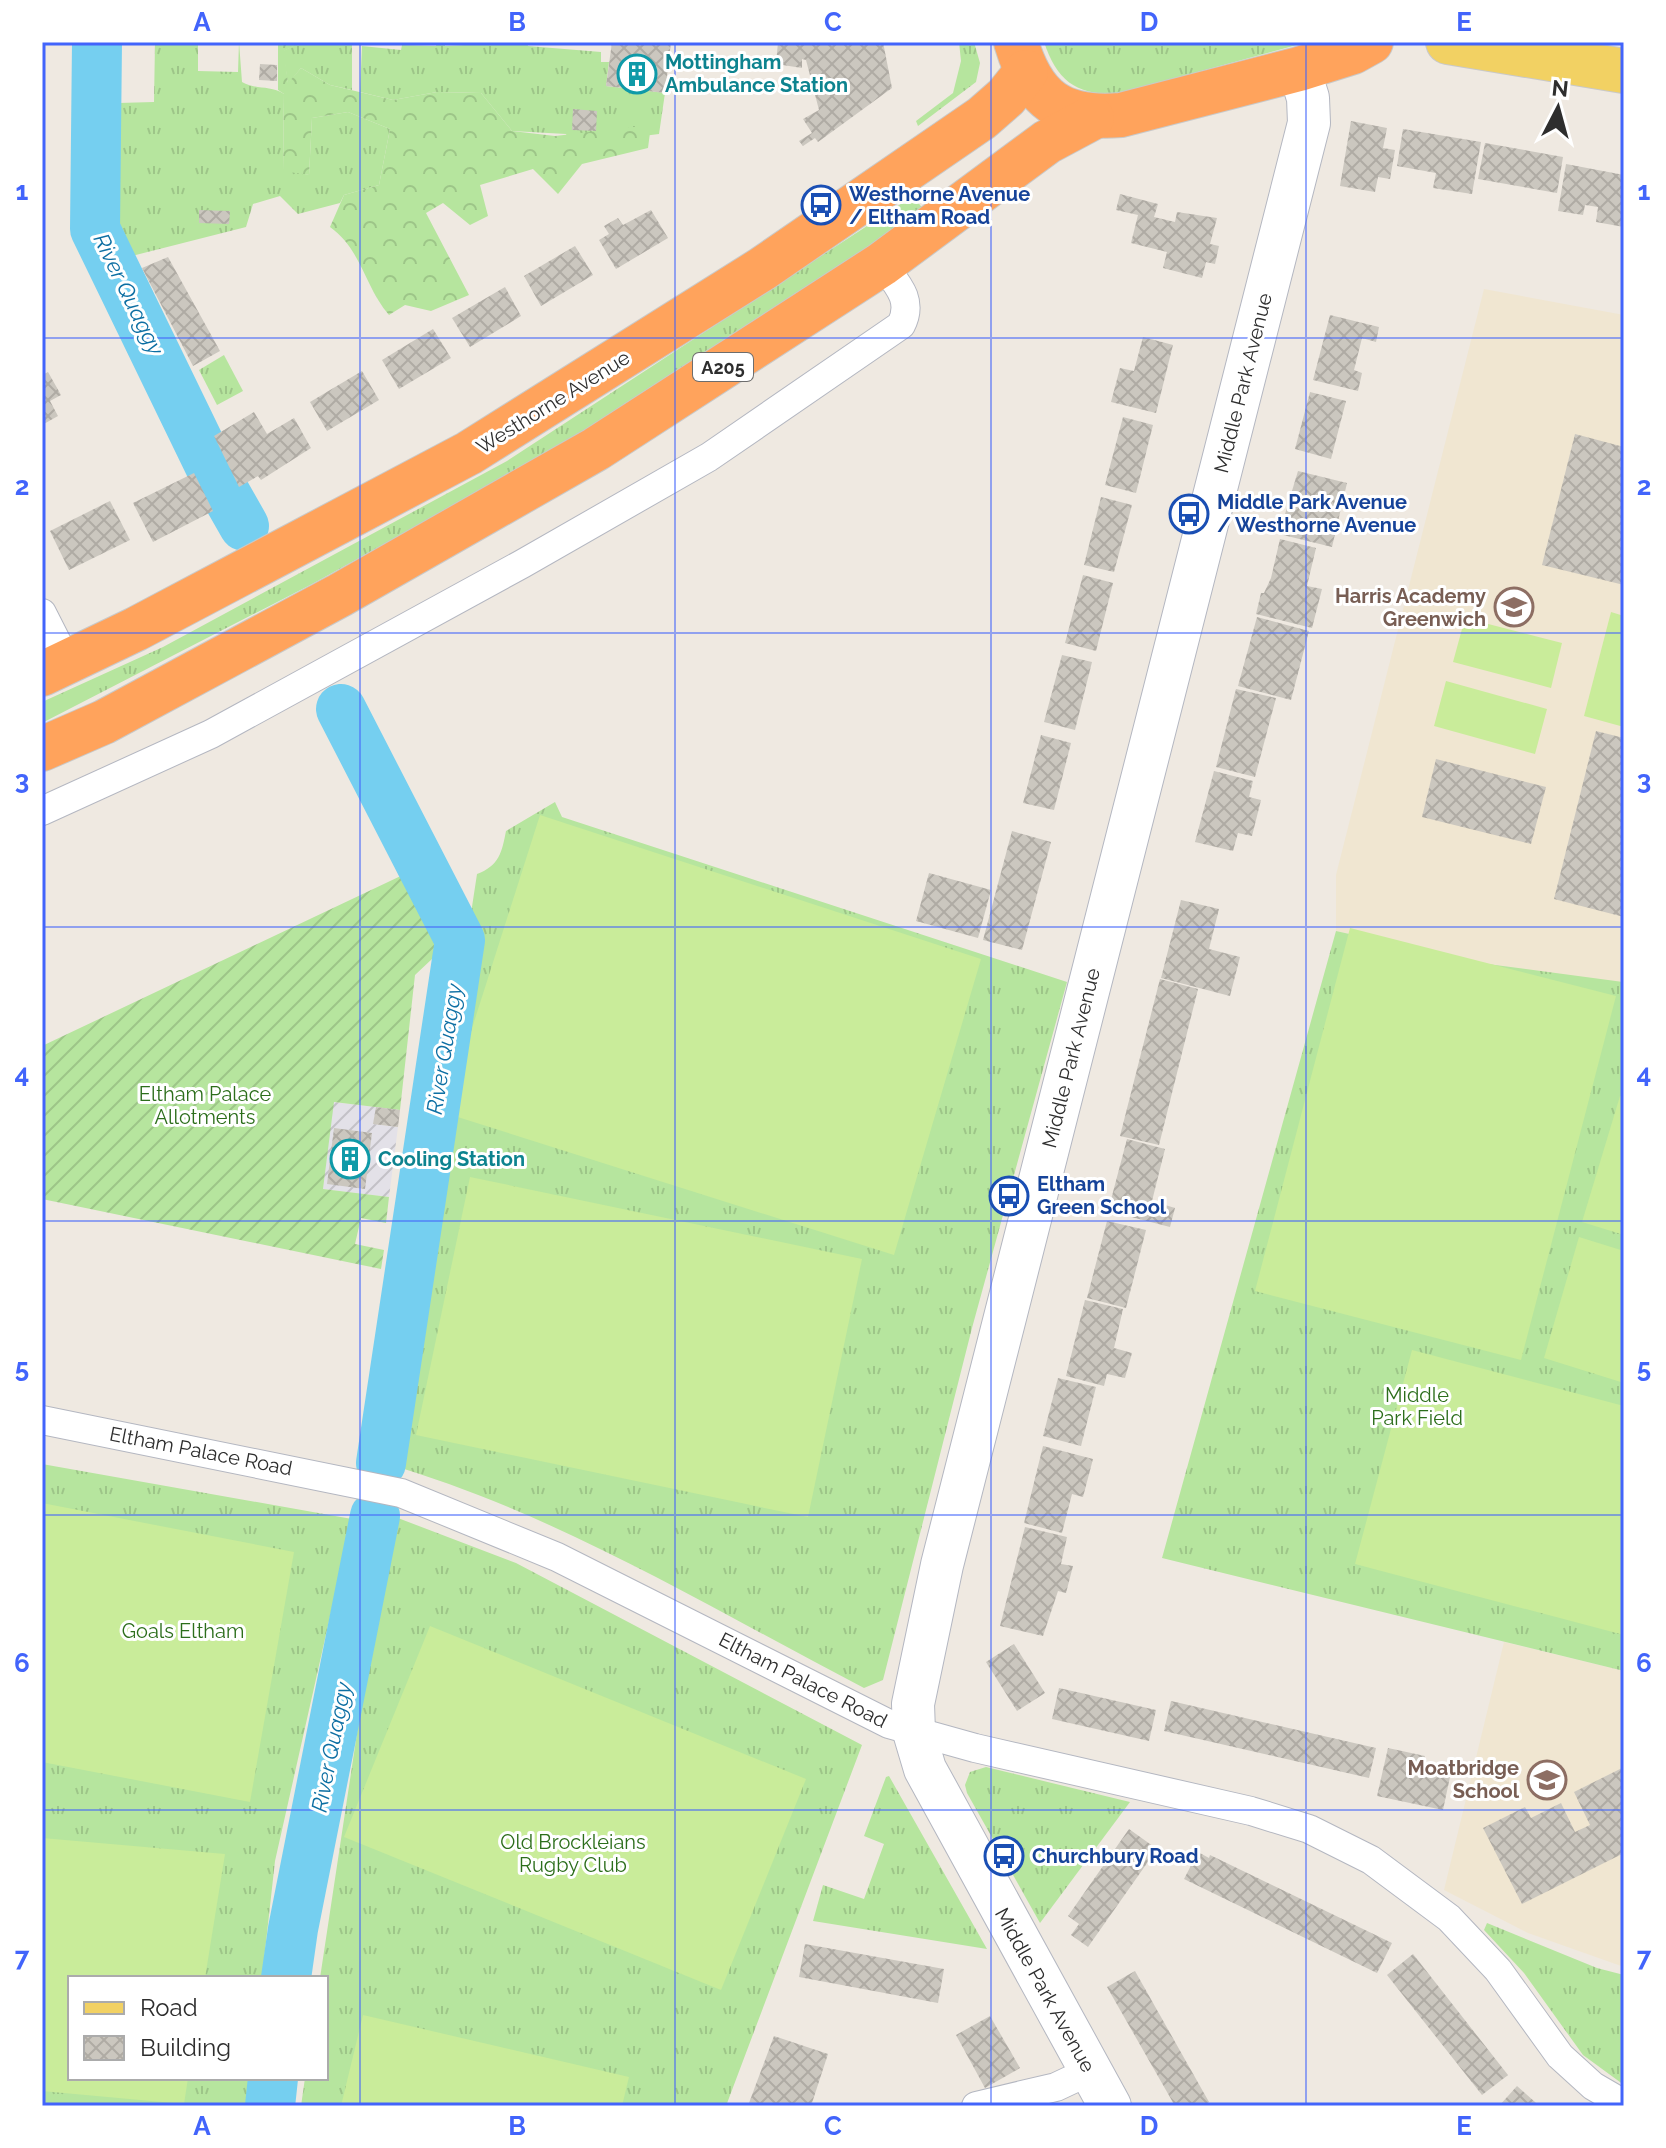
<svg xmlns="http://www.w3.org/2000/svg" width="1666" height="2148" viewBox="0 0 1666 2148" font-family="Raleway,sans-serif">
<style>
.industrial{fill:url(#industrial-furrows)}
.education{fill:#f0e6d1}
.grass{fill:url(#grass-tufts)}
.forest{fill:url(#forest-crowns)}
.garden{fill:url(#garden-furrows)}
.pitch{fill:#c9ec9a}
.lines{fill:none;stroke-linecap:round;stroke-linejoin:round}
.river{stroke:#75cff0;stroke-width:50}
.building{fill:url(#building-cross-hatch)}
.street-casing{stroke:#b4b7c1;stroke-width:30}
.secondary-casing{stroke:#b4b7c1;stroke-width:44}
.primary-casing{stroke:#c9c9c9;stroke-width:46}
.highway-casing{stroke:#c9c9c9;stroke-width:46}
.street{stroke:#fff;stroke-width:28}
.secondary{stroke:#fff;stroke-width:42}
.primary{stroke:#f2d163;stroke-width:44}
.highway{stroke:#ffa35c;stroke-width:44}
.grid{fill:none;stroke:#4264fb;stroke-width:2;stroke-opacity:0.55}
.labels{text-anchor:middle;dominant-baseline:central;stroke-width:6;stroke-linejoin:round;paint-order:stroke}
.shield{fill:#fff;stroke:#6d6d6d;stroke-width:2}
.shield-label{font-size:18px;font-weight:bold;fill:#2e2e2e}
.culture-label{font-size:20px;font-weight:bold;fill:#0d838f;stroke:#fff;text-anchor:start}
.transit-label{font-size:20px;font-weight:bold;fill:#164399;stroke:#fff;text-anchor:start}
.street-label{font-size:20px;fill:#2e2e2e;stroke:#fff}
.education-label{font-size:20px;font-weight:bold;fill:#785e54;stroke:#fff;text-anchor:end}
.park-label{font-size:20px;fill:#2c6e1b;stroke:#fff}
.water-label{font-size:22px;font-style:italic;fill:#0d6fa3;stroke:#fff}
.neatline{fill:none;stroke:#4264fb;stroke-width:3}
.grid-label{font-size:26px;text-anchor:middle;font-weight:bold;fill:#4264fb}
</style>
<defs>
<pattern id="industrial-furrows" width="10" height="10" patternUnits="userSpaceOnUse" patternTransform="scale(2)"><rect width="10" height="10" fill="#e3e1e8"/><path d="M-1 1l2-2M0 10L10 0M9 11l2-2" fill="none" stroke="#c3c1c7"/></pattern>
<pattern id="grass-tufts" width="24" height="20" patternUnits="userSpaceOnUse" patternTransform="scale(2)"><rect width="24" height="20" fill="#b6e59e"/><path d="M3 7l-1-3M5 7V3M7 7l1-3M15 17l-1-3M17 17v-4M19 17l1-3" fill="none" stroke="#9dc588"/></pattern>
<pattern id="forest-crowns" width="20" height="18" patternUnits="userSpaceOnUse" patternTransform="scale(2)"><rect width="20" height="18" fill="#b6e59e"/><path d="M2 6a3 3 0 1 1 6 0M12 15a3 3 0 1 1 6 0" fill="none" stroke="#9dc588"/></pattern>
<pattern id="garden-furrows" width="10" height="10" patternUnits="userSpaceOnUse" patternTransform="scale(2)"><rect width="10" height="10" fill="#b6e59e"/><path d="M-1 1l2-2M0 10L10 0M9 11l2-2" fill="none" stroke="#9dc588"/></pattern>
<pattern id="building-cross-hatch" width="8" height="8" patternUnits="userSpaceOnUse" patternTransform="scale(2)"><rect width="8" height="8" fill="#cbc7bf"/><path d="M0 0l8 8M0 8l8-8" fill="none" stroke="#afaba4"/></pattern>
</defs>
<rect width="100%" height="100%" fill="#efe9e1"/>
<polygon class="industrial" points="333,1102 376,1107 374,1124 398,1127 389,1197 323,1189"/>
<g class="education">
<polygon points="1484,289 1624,315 1624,995 1336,931 1336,875"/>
<polygon points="1504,1642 1624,1671 1624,1967 1528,1933 1444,1890"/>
</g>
<g class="grass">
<path d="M155 42H198V71L238 72 239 42 242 82C256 90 270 85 284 94L283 169 309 175 312 118 348 112 390 129 379 185 344 195 340 203 298 214 280 196 253 204 246 227 120 259 104 229 105 52 108 53 109 137H121L118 103 154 102Z"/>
<polygon points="301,42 352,42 352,90 330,85 301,68 288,84 283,51"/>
<polygon points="437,42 445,42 445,46 527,42 528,46 601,52 601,62 609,62 606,86 665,93 659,134 571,145 566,134 512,131 481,93 437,92 393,100 360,92 362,46 401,50 402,45 436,46"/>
<polygon points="959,42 974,42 980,63 976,82 918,126 916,121 953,93 961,61"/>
<path d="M1044 42H1308L1117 94C1076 95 1057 81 1044 42Z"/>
<polygon points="913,196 927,214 723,350 552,451 314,583 42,723 42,702 163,647 507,461"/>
<polygon points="224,355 243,391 217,405 199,370"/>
<path d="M555 802 562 817 1067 982 972 1328 883 1680 864 1688C710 1608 554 1512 387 1464L477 874C499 866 502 852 506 831Z"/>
<polygon points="1336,931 1480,963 1623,982 1624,985 1624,1671 1162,1558"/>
<polygon points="42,1464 352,1519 275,1861 262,1978 70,1978 70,2078 250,2078 247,2106 42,2106"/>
<polygon points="390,1515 516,1563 862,1745 726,2106 301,2106 305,2078 326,2078 326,1978 320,1978"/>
<polygon points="986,1767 1130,1802 1040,1923 967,1793 965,1785 970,1772"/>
<polygon points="889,1776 987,1949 813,1921 823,1885 864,1899 884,1844 864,1836 886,1777"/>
<polygon points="1487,1923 1597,1968 1624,1975 1624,2085 1583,2055 1524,1973 1484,1930"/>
</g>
<path class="forest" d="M278 42H301L284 51 288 83 301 68 330 85 393 100 437 92 481 93 512 131 555 136 651 125 648 148 582 164 558 194 533 169 480 185 488 216 470 225 443 203 426 213 469 295 431 311 405 305 389 315C364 286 362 250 330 227L344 195 379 185 390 129 348 112 312 118 309 175 283 171 284 94 278 90Z"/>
<polygon class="garden" points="407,873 450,942 415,975 400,1110 334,1102 323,1189 389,1197 386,1223 361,1218 355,1244 384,1250 381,1269 42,1199 42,1046"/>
<g class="pitch">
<polygon points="1611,612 1624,616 1624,727 1584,716"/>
<polygon points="1465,618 1562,643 1551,688 1453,662"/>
<polygon points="1446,681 1547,709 1535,754 1434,726"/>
<polygon points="540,815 981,959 894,1255 445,1113"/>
<polygon points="1350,928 1616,996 1521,1360 1255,1291"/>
<polygon points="1620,1096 1624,1097 1624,1235 1582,1222"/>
<polygon points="470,1177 862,1259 808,1517 416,1435"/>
<polygon points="1579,1237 1624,1251 1624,1383 1544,1358"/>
<polygon points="1412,1350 1624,1406 1624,1635 1355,1564"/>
<polygon points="42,1503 294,1552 250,1802 42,1762"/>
<polygon points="430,1626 806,1779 721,1990 344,1837"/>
<polygon points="42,1838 225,1854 205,1978 70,1978 70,2078 188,2078 184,2104 42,2091"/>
<polygon points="363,2015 629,2077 622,2106 341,2106"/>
</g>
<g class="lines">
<g class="river">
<polyline points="97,42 95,229 211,468 244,526"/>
<polyline points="341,709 460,940 381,1463"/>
<polyline points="286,1978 293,1929 375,1516"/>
<polyline points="270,2106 273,2078"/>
</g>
</g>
<g class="building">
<polygon points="612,42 671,42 665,93 606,86"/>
<polygon points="778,42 883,42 892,88 818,142 815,138 803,146 799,141 812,133 803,119 819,110 806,60 802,59 802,68 776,64"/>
<polygon points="260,64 277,65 277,81 259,80"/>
<polygon points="573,109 597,111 596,131 572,130"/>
<polygon points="1351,121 1387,128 1383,148 1395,150 1390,179 1378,177 1375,192 1340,186"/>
<polygon points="1403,129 1481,142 1472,194 1433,188 1436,173 1397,166"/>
<polygon points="1485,143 1563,157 1557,193 1478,179"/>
<polygon points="1566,164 1624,175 1624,227 1596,222 1598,207 1585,205 1583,215 1558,211"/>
<polygon points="1120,194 1158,204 1154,217 1175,222 1177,212 1217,218 1210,244 1219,246 1215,264 1206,262 1202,278 1163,268 1167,252 1131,243 1138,215 1116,210"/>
<polygon points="199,210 230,211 229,224 199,223"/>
<polygon points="651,210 668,238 616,269 599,240 609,234 604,226 618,218 623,225"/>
<polygon points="575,246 593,275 541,306 524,276"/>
<polygon points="168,257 220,351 193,366 142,268"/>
<polygon points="505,287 521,316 470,347 452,318"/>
<polygon points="1330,315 1379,327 1376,342 1362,338 1354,370 1362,373 1358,391 1313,380"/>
<polygon points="433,329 451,358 399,389 382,360"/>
<polygon points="1143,337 1173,345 1156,413 1111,402 1120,368 1134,371"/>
<polygon points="362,371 379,400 327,431 310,402"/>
<polygon points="48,372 61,395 50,401 58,416 42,425 42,375"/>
<polygon points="1310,392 1346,401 1331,459 1295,449"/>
<polygon points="254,412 267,434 294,418 311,448 261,480 258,476 239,487 214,436"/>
<polygon points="1123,417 1153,425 1136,493 1105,485"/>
<polygon points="1575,434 1624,447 1624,585 1542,565"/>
<polygon points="1298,471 1347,483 1332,547 1279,534"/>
<polygon points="194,473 213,511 153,542 133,503"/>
<polygon points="1101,497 1132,505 1114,572 1084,565"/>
<polygon points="110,501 130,540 69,570 50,531"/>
<polygon points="1280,539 1316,548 1307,586 1322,589 1312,628 1256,614 1261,593 1264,593 1271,578"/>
<polygon points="1083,575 1113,583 1096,651 1065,643"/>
<polygon points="1257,617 1309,631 1291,700 1238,686"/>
<polygon points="1062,655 1092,662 1075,730 1044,722"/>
<polygon points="1236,689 1276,698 1255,777 1216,767"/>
<polygon points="1596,731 1624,738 1624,917 1554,899"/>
<polygon points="1041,735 1071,743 1054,810 1023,803"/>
<polygon points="1436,759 1546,787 1531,844 1422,817"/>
<polygon points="1214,771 1253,781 1249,797 1261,800 1252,836 1238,833 1233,851 1195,842"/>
<polygon points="1012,831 1051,842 1022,950 983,940"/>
<polygon points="929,873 991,890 978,938 916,921"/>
<polygon points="1181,900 1219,909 1209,949 1240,957 1230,996 1161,978"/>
<polygon points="1160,979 1198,989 1159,1145 1120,1136"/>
<polygon points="376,1107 400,1110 398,1127 373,1124"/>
<polygon points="334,1128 372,1133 365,1189 327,1184"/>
<polygon points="1127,1139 1165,1149 1152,1201 1175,1208 1170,1227 1108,1211"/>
<polygon points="1107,1221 1146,1230 1126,1308 1087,1298"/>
<polygon points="1085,1300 1123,1309 1114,1348 1132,1353 1125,1378 1107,1374 1104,1386 1066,1376"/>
<polygon points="1058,1378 1096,1387 1081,1446 1043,1436"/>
<polygon points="1043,1446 1093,1459 1083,1497 1072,1494 1062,1533 1024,1523"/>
<polygon points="1025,1527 1067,1537 1061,1564 1073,1566 1066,1593 1058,1591 1043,1636 1000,1626"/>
<polygon points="1014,1644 1045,1693 1017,1711 986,1662"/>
<polygon points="1059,1688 1156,1710 1149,1741 1052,1719"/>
<polygon points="1171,1701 1376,1748 1369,1778 1164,1731"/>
<polygon points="1388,1748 1425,1756 1422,1771 1450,1777 1443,1810 1377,1796"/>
<polygon points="1624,1767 1624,1853 1522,1904 1483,1828 1525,1807 1531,1818 1561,1803 1575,1832 1590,1825 1574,1792"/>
<polygon points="1129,1829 1157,1849 1088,1947 1071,1935 1079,1924 1068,1916"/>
<polygon points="1198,1852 1209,1858 1210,1855 1392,1943 1377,1973 1184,1879"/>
<polygon points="805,1944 944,1969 938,2003 799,1977"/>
<polygon points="1413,1954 1508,2075 1482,2095 1387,1975"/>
<polygon points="1135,1971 1209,2102 1202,2106 1175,2106 1107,1987"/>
<polygon points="990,2016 1020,2068 985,2088 956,2035"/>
<polygon points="774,2036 828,2054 811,2106 749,2103"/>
<polygon points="1517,2086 1535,2102 1539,2106 1499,2106"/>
</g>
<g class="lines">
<g class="street-casing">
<g id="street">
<polyline points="42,613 67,662"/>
<path d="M42 811 211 734 522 564 709 457 901 325C914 300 897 284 882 264"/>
<polyline points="42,1420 401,1493 557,1557 889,1724 975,1748 1251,1811 1309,1829 1371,1860 1449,1918 1498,1970 1560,2056 1593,2086 1624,2104"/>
<polyline points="976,2106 1056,2087 1090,2071"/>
</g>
</g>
<g class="secondary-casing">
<polyline id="secondary" points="1110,2106 925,1769 914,1732 913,1704 942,1565 1309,123 1308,98 1299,69"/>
</g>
<g class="primary-casing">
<polyline id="primary" points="1448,42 1624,71"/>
</g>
<g class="highway-casing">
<g id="highway">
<path d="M1016 42C1033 100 1061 120 1121 115L1299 69 1353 52 1371 42"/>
<polyline points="42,674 136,629 469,453 762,269 982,118 1006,97 1026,72"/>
<polyline points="42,749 104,722 340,595 596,449 882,264 1047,142 1092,118"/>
</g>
</g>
<use href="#street" class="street"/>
<use href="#secondary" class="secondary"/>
<use href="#primary" class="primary"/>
<use href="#highway" class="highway"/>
</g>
<path class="grid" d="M360 42V2106M675 42V2106M991 42V2106M1306 42V2106M42 338H1624M42 633H1624M42 927H1624M42 1221H1624M42 1515H1624M42 1810H1624"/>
<defs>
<g id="building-ring" transform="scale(2)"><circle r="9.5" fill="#fff" stroke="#0f9aa8" stroke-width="1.5"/><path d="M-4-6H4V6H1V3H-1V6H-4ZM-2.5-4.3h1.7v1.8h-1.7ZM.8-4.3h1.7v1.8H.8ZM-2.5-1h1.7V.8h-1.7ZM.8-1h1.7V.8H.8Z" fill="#0f9aa8"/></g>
<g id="bus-ring" transform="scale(2)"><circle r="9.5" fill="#fff" stroke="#1a4fb4" stroke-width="1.5"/><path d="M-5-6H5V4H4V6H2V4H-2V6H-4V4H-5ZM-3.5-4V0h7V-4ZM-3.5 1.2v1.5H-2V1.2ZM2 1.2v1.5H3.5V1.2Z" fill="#1a4fb4"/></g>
<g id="school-ring" transform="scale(2)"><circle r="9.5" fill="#fff" stroke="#8d6e63" stroke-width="1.5"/><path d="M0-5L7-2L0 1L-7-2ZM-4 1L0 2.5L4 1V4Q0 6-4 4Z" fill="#8d6e63"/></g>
</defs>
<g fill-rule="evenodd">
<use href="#building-ring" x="637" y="74"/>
<use href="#bus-ring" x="821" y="205"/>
<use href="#bus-ring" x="1189" y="514"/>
<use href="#school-ring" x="1514" y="607"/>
<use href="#building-ring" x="350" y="1159"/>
<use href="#bus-ring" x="1009" y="1196"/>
<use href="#school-ring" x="1547" y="1780"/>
<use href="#bus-ring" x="1004" y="1856"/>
</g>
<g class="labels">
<rect class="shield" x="693" y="353" width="60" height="28" rx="6"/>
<g class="shield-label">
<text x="723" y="367">A205</text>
</g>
<g class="culture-label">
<text x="665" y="62">Mottingham<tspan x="665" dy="23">Ambulance Station</tspan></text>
<text x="378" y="1159">Cooling Station</text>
</g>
<g class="transit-label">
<text x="849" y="194">Westhorne Avenue<tspan x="849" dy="23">/ Eltham Road</tspan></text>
<text x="1217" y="502">Middle Park Avenue<tspan x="1217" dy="23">/ Westhorne Avenue</tspan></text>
<text x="1037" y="1184">Eltham<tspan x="1037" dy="23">Green School</tspan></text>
<text x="1032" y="1856">Churchbury Road</text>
</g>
<g class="street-label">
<text transform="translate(1243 383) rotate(-76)">Middle Park Avenue</text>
<text transform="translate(553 402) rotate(-32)">Westhorne Avenue</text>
<text transform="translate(1071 1058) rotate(-76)">Middle Park Avenue</text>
<text transform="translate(201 1451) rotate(11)">Eltham Palace Road</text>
<text transform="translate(803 1680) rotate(27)">Eltham Palace Road</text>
<text transform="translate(1045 1990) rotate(61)">Middle Park Avenue</text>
</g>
<g class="education-label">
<text x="1486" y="596">Harris Academy<tspan x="1486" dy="23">Greenwich</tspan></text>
<text x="1519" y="1768">Moatbridge<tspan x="1519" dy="23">School</tspan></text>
</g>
<g class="park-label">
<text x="205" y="1094">Eltham Palace<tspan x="205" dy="23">Allotments</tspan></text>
<text x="1417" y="1395">Middle<tspan x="1417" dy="23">Park Field</tspan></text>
<text x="183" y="1631">Goals Eltham</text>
<text x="573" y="1842">Old Brockleians<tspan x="573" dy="23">Rugby Club</tspan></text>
</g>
<g class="water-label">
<text transform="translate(129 294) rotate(64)">River Quaggy</text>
<text transform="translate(444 1049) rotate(-81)">River Quaggy</text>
<text transform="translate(331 1747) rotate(-79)">River Quaggy</text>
</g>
</g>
<rect width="1666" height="2148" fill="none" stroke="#ffffff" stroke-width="88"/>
<rect x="68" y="1976" width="260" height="104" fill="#ffffff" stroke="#ababab" stroke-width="2"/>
<rect x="84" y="2002" width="40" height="12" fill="#f2d163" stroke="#ababab" stroke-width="2"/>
<text x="140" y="2016" font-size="24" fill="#2e2e2e">Road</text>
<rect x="84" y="2036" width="40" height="24" fill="url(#building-cross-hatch)" stroke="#ababab" stroke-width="2"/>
<text x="140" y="2056" font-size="24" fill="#2e2e2e">Building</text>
<g transform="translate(1558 108) rotate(6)" stroke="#ffffff" stroke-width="6" paint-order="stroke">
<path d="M0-6L14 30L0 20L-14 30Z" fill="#2e2e2e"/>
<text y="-12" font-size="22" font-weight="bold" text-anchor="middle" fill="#2e2e2e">N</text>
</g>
<rect x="44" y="44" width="1578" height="2060" class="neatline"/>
<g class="grid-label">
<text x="202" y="31">A</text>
<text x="517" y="31">B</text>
<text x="833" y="31">C</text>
<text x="1149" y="31">D</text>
<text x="1464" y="31">E</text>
<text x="22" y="200">1</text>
<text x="1644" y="200">1</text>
<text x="22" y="495">2</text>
<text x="1644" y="495">2</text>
<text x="22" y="789">3</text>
<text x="1644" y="789">3</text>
<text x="22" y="1083">4</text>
<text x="1644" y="1083">4</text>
<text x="22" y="1377">5</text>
<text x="1644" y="1377">5</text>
<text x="22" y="1672">6</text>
<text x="1644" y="1672">6</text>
<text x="22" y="1966">7</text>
<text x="1644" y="1966">7</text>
<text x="202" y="2135">A</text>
<text x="517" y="2135">B</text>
<text x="833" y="2135">C</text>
<text x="1149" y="2135">D</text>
<text x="1464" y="2135">E</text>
</g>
</svg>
